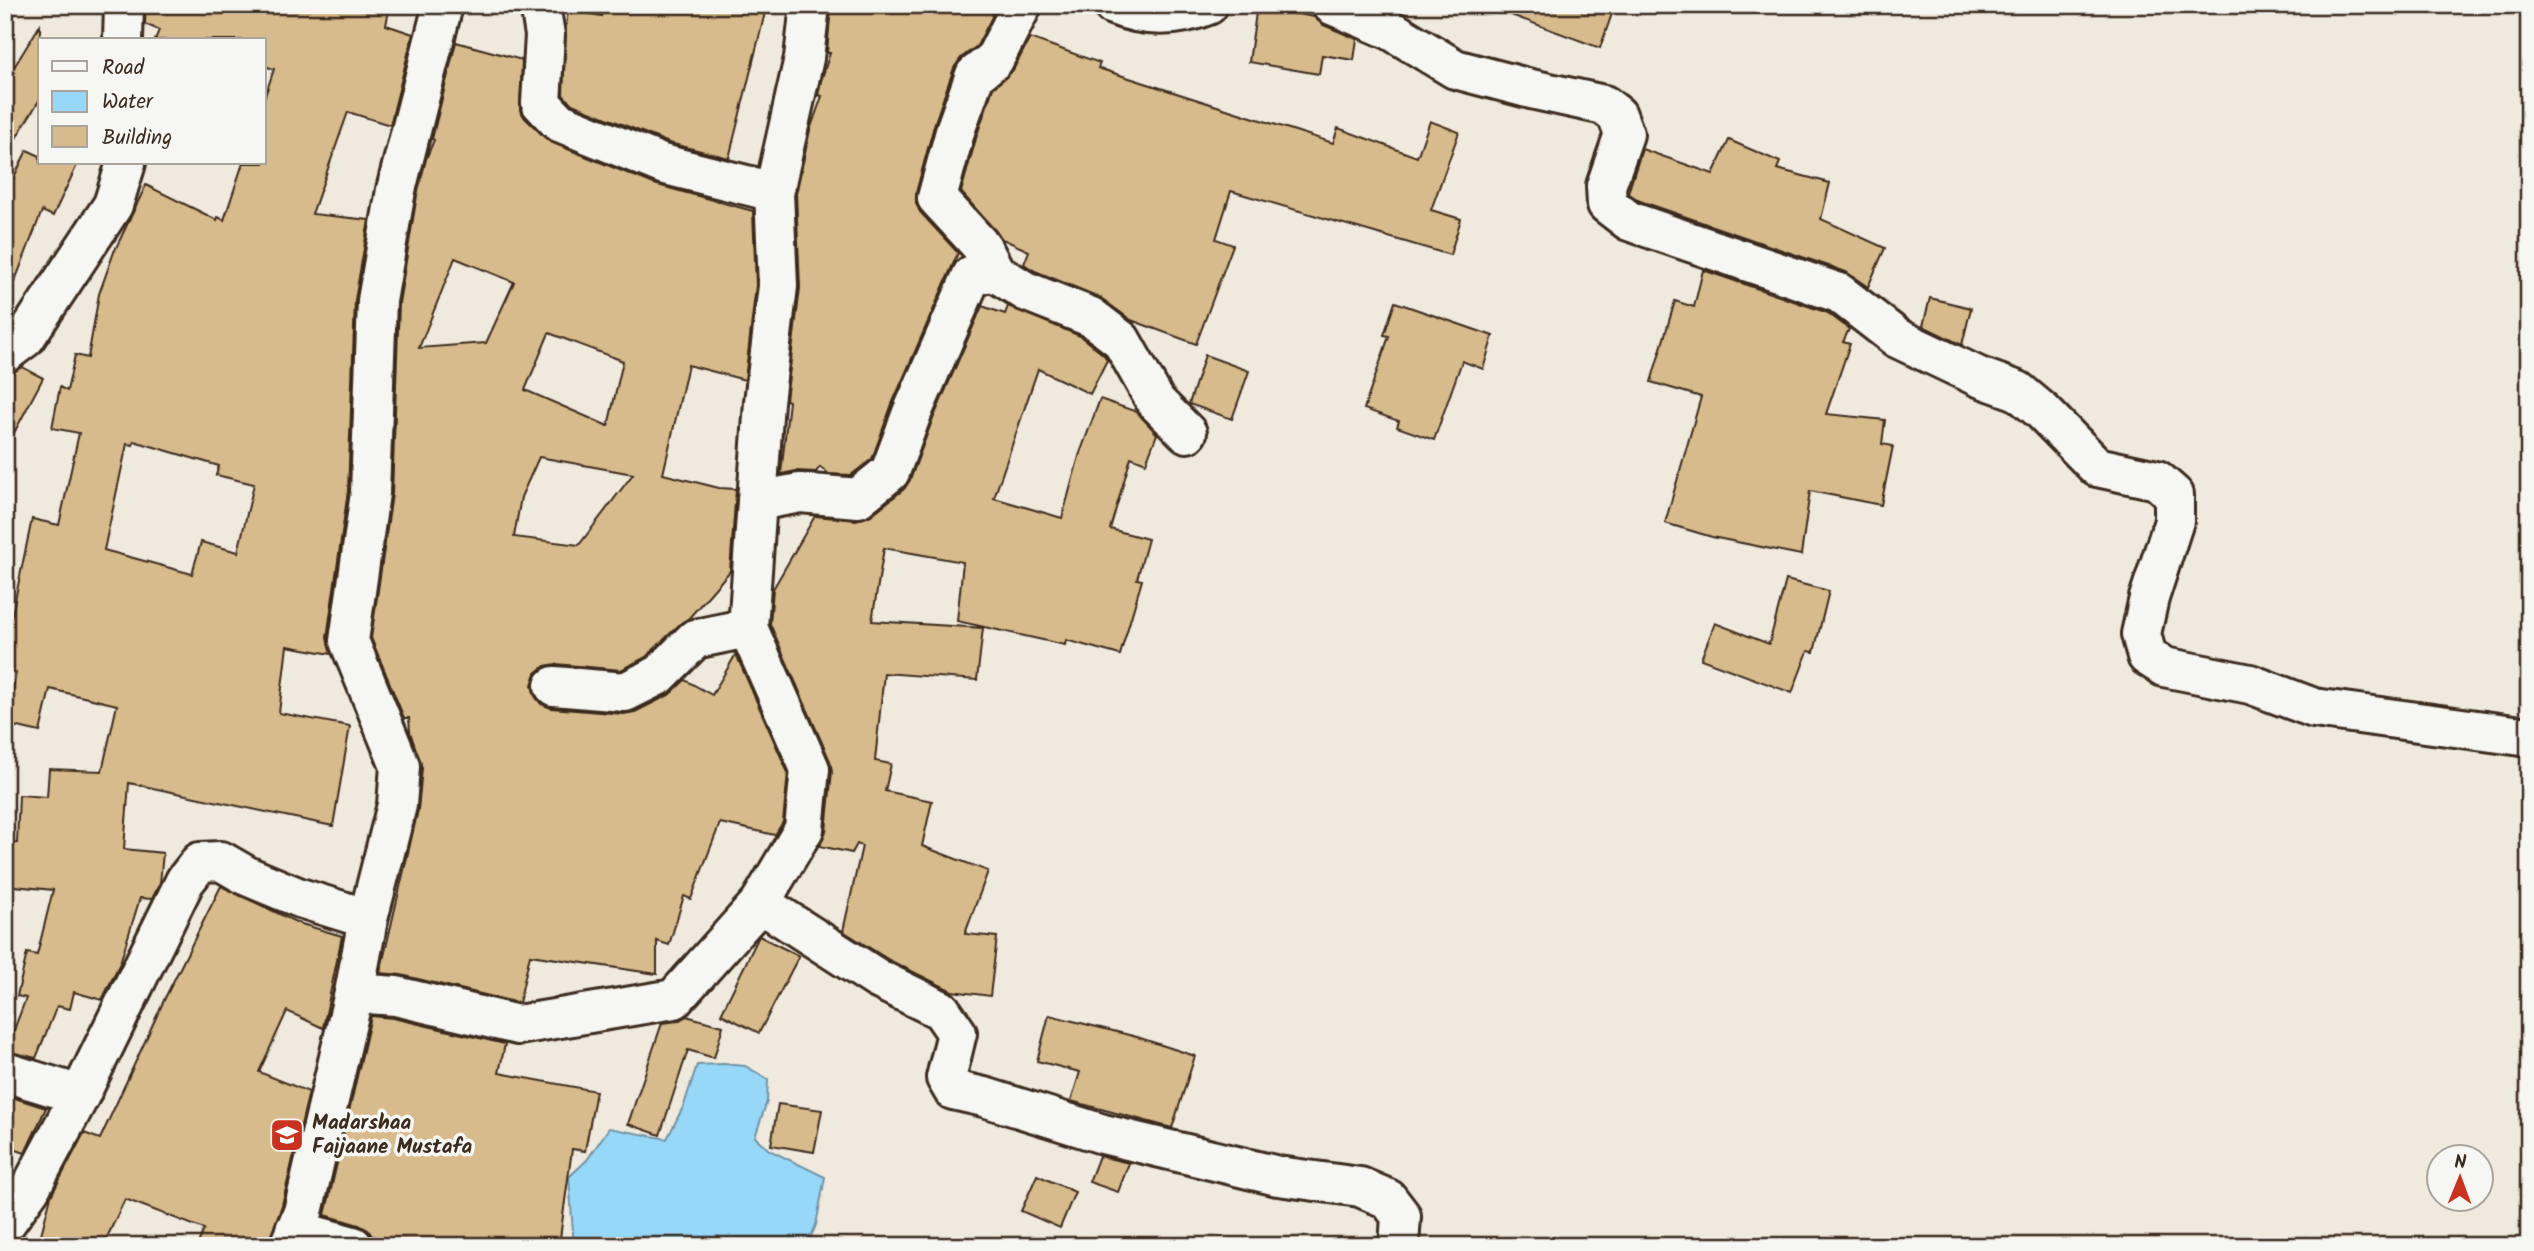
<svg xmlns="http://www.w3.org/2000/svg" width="2534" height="1251" viewBox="0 0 2534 1251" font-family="Kalam,sans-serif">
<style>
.water{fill:#97d8f9;stroke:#7292a1;stroke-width:2}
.building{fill:#d8bb8c;stroke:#3b2a1e;stroke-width:2;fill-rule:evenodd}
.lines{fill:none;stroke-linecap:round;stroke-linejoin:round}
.minor-casing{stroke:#3b2a1e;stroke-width:44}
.minor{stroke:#f6f6f2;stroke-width:38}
.labels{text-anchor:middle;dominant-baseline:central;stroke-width:7;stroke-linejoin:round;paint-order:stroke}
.poi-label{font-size:21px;font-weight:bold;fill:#3b2a1e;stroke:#f6f6f2;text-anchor:start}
</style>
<rect width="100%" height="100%" fill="#f0eade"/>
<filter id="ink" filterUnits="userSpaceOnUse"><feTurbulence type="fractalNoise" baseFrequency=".0143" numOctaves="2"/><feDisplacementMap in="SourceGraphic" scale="14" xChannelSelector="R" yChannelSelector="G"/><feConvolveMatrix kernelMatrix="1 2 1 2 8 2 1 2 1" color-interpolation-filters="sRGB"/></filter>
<g filter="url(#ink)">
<polygon class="water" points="724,1064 745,1066 768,1079 767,1101 755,1137 769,1150 825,1177 816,1225 807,1246 574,1246 569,1177 587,1160 609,1128 667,1139 684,1105 697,1065"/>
<g class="building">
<path d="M146 5H390L386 25 413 34 390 125 348 112 312 214 369 220 355 300 348 491 327 638 331 654 287 646 279 713 350 726 333 826 129 783 124 849 163 853 160 883 152 899 140 898 120 963 102 1000 74 992 70 1009 57 1006 36 1058 6 1051 26 998 17 996 27 953 37 955 53 890 5 885 9 843H17L19 795 47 797 49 769 102 771 117 705 50 689 40 732 5 724 16 673 5 669V617L11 619 32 519 59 525 79 433 52 428 60 387 67 391 75 355 88 358 99 294 114 252 146 185 217 220 218 217 224 220 243 163H264V99L274 69 264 66V40H155L159 30 145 24ZM134 441 219 466 216 475 254 484 238 552 201 542 192 574 104 550 127 444 133 445Z"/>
<polygon points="604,5 767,5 729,158 669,143 572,104 563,95 566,26 568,10 602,16"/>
<polygon points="831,5 994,5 992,17 977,46 961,58 954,68 935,122 916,193 916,203 920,212 958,253 892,404 872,459 851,475 829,474 820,467 816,472 796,471 781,474 789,401 786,400 800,288 796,194 810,130 822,96 818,95 821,81 830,53 827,53"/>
<polygon points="1496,5 1615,5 1600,48 1495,9"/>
<polygon points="1257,6 1314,17 1323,25 1357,39 1354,60 1322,55 1319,74 1249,62"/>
<polygon points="40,25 40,99 5,156 6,80"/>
<polygon points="1030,38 1100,63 1098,68 1333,143 1338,128 1417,157 1430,121 1459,132 1431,210 1461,219 1450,255 1231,191 1216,239 1233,245 1196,344 1131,320 1099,297 1035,271 1024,264 1029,251 1002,239 961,192 977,135 993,88 1013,70"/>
<path d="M456 42 522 60 520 110 525 118 550 142 654 184 753 211 756 285 745 380 688 365 663 474 719 488 736 489 730 571 689 618 680 624 646 657 621 670 556 664 545 666 536 673 532 685 535 696 541 704 551 708 624 714 635 712 669 695 685 680 712 695 736 654 788 773 783 822 775 835 720 823 691 899 684 896 669 945 657 941V974L530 955 519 1003 401 975 380 973 418 810 422 768 410 732 409 718H404L371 638 392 494 399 303 417 195 426 159 434 140 432 139ZM455 258 514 282 486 343 419 348ZM549 333 623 361 608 426 525 390ZM539 457 633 474 579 545 514 537 521 497Z"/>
<polygon points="1729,140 1780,162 1777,169 1830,183 1821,219 1885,248 1868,287 1846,272 1640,201 1628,193 1642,149 1713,174"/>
<polygon points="27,150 40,156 40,163 78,163 53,216 42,211 8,299 5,299 5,196"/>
<polygon points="1703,270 1828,313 1849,329 1843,342 1850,344 1826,414 1885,420 1882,444 1893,446 1881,505 1810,491 1801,555 1712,537 1665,523 1701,397 1651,382 1675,301 1694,307"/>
<polygon points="1930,298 1971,308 1962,345 1923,326"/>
<polygon points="1395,302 1493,336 1483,369 1462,361 1434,440 1397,427 1399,421 1364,409 1389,336 1384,335"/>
<polygon points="982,306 1005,314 1008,306 1080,336 1104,355 1107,360 1090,394 1038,369 994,498 1062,518 1079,456 1100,399 1137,412 1157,434 1146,463 1131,457 1110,529 1148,539 1137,579 1142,580 1120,655 1066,640 1065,645 957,621 963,562 884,548 872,621 983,628 977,680 884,673 875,761 891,764 885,791 932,801 922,846 988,871 965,934 997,937 990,996 952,991 889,960 843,931 862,846 857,844 852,853 820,846 826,831 832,771 830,761 770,624 773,589 815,516 856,520 871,515 904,489 910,480 932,421"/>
<polygon points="1205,355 1249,371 1232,419 1189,404"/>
<polygon points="22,367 43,378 5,450 5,374"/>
<polygon points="1786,580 1829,591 1814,652 1808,651 1792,693 1701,659 1715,623 1769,644"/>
<polygon points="221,886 298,923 342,936 323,1028 287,1011 259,1072 309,1092 282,1205 268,1246 197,1246 204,1229 125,1199 103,1246 38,1246 51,1196 84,1133 100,1139 165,998"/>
<polygon points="759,936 799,956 759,1033 721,1014"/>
<polygon points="1049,1015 1137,1037 1195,1056 1172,1128 1071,1101 1080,1072 1037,1061"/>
<polygon points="371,1016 393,1018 505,1044 499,1073 596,1091 585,1151 572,1149 559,1246 390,1246 392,1241 372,1236 368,1230 359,1225 325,1215"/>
<polygon points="686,1016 723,1026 714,1058 688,1050 660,1135 628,1124 662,1023 678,1021"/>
<polygon points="5,1095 46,1108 25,1153 5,1146"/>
<polygon points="778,1104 822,1110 814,1152 771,1145"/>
<polygon points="1099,1156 1129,1163 1118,1192 1089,1182"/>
<polygon points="1037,1175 1075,1192 1060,1228 1021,1211"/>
</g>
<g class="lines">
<g class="minor-casing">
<g id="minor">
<polyline points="540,5 545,35 541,103 559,122 662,164 774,192"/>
<polyline points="1022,5 994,60 975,75 956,128 937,198 982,247 995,272 1025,291 1091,317 1121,340 1156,402 1187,433"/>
<path d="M1113 5C1145 18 1177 18 1208 5"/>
<polyline points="1332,5 1391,30 1455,69 1531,89 1604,105 1617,115 1624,134 1606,186 1607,204 1629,221 1839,293 1897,338 1979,377 2018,391 2043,412 2097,467 2157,480 2174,495 2174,521 2149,598 2141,634 2147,656 2164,667 2250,684 2314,708 2529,737"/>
<polyline points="123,40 124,5"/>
<polyline points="5,353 25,338 113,205 126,163"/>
<polyline points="757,501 800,493 858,498 890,472 912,413 972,275 995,272"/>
<polyline points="554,686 625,692 659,675 695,639 748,628"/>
<polyline points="760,903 878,979 941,1010 957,1033 946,1078 953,1090 984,1097 1103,1134 1278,1176 1360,1187 1388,1199 1401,1216 1399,1246"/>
<polyline points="354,993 396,996 518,1025 674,999 760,903 804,829 810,769 748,628 764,402 778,286 774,192 804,58 810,5"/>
<polyline points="5,1072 80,1095"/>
<polyline points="5,1224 30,1189 80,1095 185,881 200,862 221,861 247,876 300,898 368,919"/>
<polyline points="295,1230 353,1246"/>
<polyline points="289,1246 303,1212 354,993 368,919 397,805 400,766 349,641 370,493 377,301 396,190 443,5"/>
</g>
</g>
<use href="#minor" class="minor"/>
</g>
</g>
<defs>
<g id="school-square" transform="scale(1.75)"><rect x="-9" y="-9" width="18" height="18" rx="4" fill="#c8321e" stroke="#f6f6f2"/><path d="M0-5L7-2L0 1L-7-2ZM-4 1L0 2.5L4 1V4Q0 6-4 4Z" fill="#fff"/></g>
</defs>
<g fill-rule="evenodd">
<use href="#school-square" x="287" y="1135"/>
</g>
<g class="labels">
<g class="poi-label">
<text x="312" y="1123">Madarshaa<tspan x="312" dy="24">Faijaane Mustafa</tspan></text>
</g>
</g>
<rect width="2534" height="1251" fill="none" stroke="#f6f6f2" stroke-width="28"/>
<rect x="14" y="14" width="2506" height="1223" fill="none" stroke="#3b2a1e" stroke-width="2.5" filter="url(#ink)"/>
<rect x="38" y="38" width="228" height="126" fill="#f6f6f2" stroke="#aba49d" stroke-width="2"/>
<rect x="52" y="61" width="35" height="10" fill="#f6f6f2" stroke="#aba49d" stroke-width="2"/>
<text x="102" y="74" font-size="21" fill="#3b2a1e">Road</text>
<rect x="52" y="91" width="35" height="21" fill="#97d8f9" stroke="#aba49d" stroke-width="2"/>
<text x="102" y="108" font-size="21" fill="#3b2a1e">Water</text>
<rect x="52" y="126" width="35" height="21" fill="#d8bb8c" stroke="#aba49d" stroke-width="2"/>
<text x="102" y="144" font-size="21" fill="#3b2a1e">Building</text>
<g transform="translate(2460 1178) rotate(1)"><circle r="33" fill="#f6f6f2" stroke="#aba49d" stroke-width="2"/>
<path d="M0-5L12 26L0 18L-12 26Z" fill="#c8321e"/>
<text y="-10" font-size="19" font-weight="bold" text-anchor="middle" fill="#3b2a1e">N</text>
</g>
</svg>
